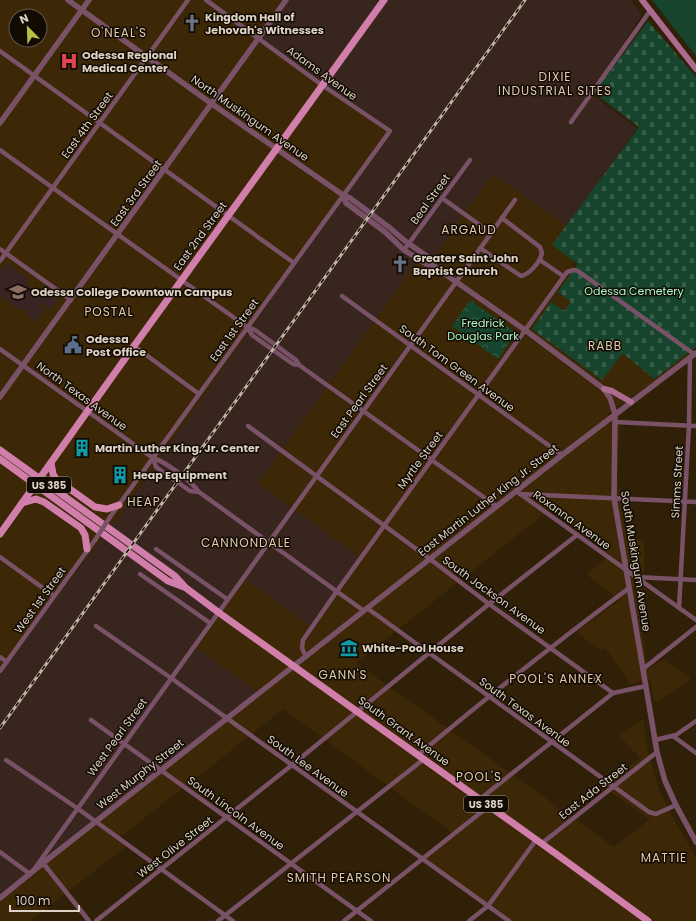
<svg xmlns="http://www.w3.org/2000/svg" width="696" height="921" viewBox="0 0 696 921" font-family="Poppins,sans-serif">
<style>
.built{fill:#3c2706;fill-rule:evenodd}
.industrial{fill:#38261e}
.education{fill:#382523}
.green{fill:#17442c}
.forest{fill:url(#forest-crowns)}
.cemetery{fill:url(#cemetery-stones)}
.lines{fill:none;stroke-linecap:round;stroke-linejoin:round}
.minor{stroke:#7a5267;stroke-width:4.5}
.tertiary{stroke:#7a5267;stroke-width:5.5}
.secondary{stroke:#ab6b8e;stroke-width:6}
.primary{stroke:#d17eab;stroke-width:7}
.rail-casing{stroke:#bfb3a3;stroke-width:3}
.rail{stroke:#120b03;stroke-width:1.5;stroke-dasharray:4.5;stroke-linecap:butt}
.minor-bridge{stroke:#7a5267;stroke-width:4.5}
.labels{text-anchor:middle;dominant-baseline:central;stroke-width:3;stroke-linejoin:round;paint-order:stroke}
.shield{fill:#120b03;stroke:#a0968a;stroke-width:1}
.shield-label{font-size:10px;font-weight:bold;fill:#ddd2c4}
.poi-label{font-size:11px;font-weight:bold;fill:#ddd2c4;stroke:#120b03;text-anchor:start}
.street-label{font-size:11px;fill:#ddd2c4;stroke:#120b03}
.park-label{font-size:11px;fill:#a6fac7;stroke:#120b03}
.neighbourhood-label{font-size:12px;letter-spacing:1px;fill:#e0caae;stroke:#120b03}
</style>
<defs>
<pattern id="forest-crowns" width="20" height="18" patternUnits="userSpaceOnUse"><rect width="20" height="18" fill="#17442c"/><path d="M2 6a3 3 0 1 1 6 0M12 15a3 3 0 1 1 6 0" fill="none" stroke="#385e49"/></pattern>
<pattern id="cemetery-stones" width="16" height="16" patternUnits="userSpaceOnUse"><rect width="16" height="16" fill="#17442c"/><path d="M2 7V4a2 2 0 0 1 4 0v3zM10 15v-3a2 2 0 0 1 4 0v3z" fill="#385e49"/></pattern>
</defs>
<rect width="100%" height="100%" fill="#302007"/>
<g class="built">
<path d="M0 0H286L390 131 122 512 0 671ZM16 16H40V40H16Z"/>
<polygon points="494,174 567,226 574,260 571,265 694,354 608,414 620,426 617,474 619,494 627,539 644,540 644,572 633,571 648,669 664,659 691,678 670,694 654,703 650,679 630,684 606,649 605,648 600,650 576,632 620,600 586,574 610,555 549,510 356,663 614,847 650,819 603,787 640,758 618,735 643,719 648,751 660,793 675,821 696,857 696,921 509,921 423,859 454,834 283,709 218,761 119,838 128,845 30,921 0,921 0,898 259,693 194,646 243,578 360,558 258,483 421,256"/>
</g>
<polygon class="industrial" points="286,0 631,0 640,12 641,16 591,94 637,128 567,226 493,174 430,262 421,256 258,483 361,558 312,627 243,578 194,646 259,693 0,898 0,671 122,512 390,131 259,39"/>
<polygon class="education" points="6,263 29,280 26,284 39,294 42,290 58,300 51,309 41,303 39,305 44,309 36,322 27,315 29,311 25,309 23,312 0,296 0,271"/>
<polygon class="green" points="652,0 696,0 696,56"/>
<polygon class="forest" points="470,300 516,333 498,359 452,326"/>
<polygon class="cemetery" points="648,21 696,77 696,347 654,379 623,353 602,380 532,329 551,302 564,311 571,302 558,292 578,264 552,245 639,127 594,93"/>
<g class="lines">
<g class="minor">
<polyline points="0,51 294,263"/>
<polyline points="571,122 650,11"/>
<polyline points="0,150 247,327 255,330 296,360 299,365 496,506"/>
<polyline points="442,198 491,233"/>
<path d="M480 248 512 270 521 276C530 274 540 262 542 253L540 247 502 218"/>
<polyline points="0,249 71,300"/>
<polyline points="404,250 470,160"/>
<polyline points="540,260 563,276"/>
<polyline points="0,261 188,0"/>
<polyline points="342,296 562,455"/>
<polyline points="247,327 252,335 273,350 293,364 299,365"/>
<polyline points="134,346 199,394"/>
<path d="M0 349 153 458C166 462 191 481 199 492L364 611"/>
<polyline points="615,422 696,426"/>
<polyline points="248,426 430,559 489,604 613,693"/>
<polyline points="153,458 156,467 190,491 199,492"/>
<polyline points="516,491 696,620"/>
<polyline points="520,494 696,502"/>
<polyline points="110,517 390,131 322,85 206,0"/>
<polyline points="156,549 227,599"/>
<polyline points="0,557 54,596"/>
<polyline points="140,574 210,623"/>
<polyline points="636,577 696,580"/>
<polyline points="367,608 649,812 656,814 676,805"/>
<polyline points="679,608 689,425 690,357"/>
<polyline points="96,626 171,678 509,921"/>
<polyline points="0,657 7,662"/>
<polyline points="306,657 302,648 303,640 337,591 567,272 574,270 578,271 694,354"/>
<polyline points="643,669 696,627"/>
<polyline points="0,671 95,540"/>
<polyline points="91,720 371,921"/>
<polyline points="673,736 696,753"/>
<polyline points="655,740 676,735 696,721"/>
<path d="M418 755C487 697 557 642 629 588"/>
<polyline points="6,760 77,808 233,921"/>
<polyline points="480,799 613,693 646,686"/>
<polyline points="541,844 657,752"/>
<polyline points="0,852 30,874"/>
<polyline points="43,863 89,921"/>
<polyline points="35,868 515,200"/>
<polyline points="96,921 292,765 489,604 577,535"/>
<polyline points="218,921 424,759"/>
<polyline points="344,921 489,806"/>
<polyline points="469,921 488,906 536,840"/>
</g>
<g class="tertiary">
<polyline points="68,0 212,104 343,195 350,198 390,228 405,241 431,259 435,267"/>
<polyline points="0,123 89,0"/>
<polyline points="343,195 346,203 385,232 404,250 426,264 435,267 525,330 604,389 610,398 615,414 614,498 657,752 665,781 676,805 696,842"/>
<polyline points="0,397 286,0"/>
<polyline points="0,898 43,863 562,455 696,353"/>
</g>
<g class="secondary">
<polyline points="642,0 696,69"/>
<polyline points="604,389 612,391 631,402"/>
</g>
<g class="primary">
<polyline points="0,450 175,576 186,588 218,612 559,856 648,921"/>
<polyline points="0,459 168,581 184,587"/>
<polyline points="51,463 53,474 56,479 95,507 107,509 119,505"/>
<polyline points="22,503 36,499 44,502 81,528 85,535 87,549"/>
<polyline points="0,534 134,346 384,0"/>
</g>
<g class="rail-casing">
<polyline id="rail" points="0,728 525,0"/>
</g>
<use href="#rail" class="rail"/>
<polyline class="minor-bridge" points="95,540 110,517"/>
</g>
<defs>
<g id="church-bare" transform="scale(1.38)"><path d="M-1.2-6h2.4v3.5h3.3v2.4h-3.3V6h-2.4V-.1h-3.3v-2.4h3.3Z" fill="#6b7280" stroke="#120b03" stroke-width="2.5" paint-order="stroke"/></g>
<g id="hospital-bare" transform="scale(1.38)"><path d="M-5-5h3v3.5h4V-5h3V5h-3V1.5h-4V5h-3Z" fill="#e0444e" stroke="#120b03" stroke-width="2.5" paint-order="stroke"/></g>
<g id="university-bare" transform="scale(1.38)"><path d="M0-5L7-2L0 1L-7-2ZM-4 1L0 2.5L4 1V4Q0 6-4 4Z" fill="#8d6e63" stroke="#120b03" stroke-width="2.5" paint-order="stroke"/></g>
<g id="civic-bare" transform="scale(1.38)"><path d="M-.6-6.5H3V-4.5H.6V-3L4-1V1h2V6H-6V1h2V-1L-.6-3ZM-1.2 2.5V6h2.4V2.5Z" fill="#5c6f8a" stroke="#120b03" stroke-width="2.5" paint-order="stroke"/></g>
<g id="building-bare" transform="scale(1.38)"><path d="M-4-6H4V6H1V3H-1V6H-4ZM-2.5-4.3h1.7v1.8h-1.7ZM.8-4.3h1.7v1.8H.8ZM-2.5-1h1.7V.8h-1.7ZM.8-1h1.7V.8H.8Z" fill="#0f9aa8" stroke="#120b03" stroke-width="2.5" paint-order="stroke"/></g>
<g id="museum-bare" transform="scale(1.38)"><path d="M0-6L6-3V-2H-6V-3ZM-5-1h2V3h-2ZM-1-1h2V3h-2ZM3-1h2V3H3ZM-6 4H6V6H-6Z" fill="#0f9aa8" stroke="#120b03" stroke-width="2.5" paint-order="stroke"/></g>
</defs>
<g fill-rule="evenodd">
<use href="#church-bare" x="192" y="23"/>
<use href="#hospital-bare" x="69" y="61"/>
<use href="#church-bare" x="400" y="264"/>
<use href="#university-bare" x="18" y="292"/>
<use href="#civic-bare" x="73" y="345"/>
<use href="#building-bare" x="82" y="448"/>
<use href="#building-bare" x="120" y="475"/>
<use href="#museum-bare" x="349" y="648"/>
</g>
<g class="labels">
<g class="shield">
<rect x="27" y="477" width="44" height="16" rx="3"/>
<rect x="464" y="796" width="44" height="16" rx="3"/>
</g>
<g class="shield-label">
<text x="49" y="485">US 385</text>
<text x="486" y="804">US 385</text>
</g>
<g class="poi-label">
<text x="205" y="17">Kingdom Hall of<tspan x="205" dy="13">Jehovah's Witnesses</tspan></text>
<text x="82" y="55">Odessa Regional<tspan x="82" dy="13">Medical Center</tspan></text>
<text x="413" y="258">Greater Saint John<tspan x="413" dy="13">Baptist Church</tspan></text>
<text x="31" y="292">Odessa College Downtown Campus</text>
<text x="86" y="339">Odessa<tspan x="86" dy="13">Post Office</tspan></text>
<text x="95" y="448">Martin Luther King, Jr. Center</text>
<text x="133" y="475">Heap Equipment</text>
<text x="362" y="648">White-Pool House</text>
</g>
<g class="street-label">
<text transform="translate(322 73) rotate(36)">Adams Avenue</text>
<text transform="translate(250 118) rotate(35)">North Muskingum Avenue</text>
<text transform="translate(87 125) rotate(-54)">East 4th Street</text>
<text transform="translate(136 193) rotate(-54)">East 3rd Street</text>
<text transform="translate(430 199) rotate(-54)">Beal Street</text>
<text transform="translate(200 236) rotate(-54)">East 2nd Street</text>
<text transform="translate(234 330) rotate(-54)">East 1st Street</text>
<text transform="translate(457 368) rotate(36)">South Tom Green Avenue</text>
<text transform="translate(82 396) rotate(36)">North Texas Avenue</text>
<text transform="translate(359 401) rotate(-54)">East Pearl Street</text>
<text transform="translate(420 460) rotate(-54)">Myrtle Street</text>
<text transform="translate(677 482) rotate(-87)">Simms Street</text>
<text transform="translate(488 500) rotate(-38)">East Martin Luther King Jr. Street</text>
<text transform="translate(572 520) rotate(36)">Roxanna Avenue</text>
<text transform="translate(636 561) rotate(81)">South Muskingum Avenue</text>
<text transform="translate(494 595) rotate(36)">South Jackson Avenue</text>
<text transform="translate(40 600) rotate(-54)">West 1st Street</text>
<text transform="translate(525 712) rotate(36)">South Texas Avenue</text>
<text transform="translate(404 731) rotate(36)">South Grant Avenue</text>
<text transform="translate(117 737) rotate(-54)">West Pearl Street</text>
<text transform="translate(308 766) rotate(36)">South Lee Avenue</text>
<text transform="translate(140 774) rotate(-38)">West Murphy Street</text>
<text transform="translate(593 791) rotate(-38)">East Ada Street</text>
<text transform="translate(236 813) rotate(36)">South Lincoln Avenue</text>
<text transform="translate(175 847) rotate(-38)">West Olive Street</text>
</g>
<g class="park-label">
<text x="634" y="291">Odessa Cemetery</text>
<text x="483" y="323">Fredrick<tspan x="483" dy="13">Douglas Park</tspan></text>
</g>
<g class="neighbourhood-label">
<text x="119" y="32">O'NEAL'S</text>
<text x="555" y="76">DIXIE<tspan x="555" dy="14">INDUSTRIAL SITES</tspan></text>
<text x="469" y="229">ARGAUD</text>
<text x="109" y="311">POSTAL</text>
<text x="605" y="345">RABB</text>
<text x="144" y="501">HEAP</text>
<text x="246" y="542">CANNONDALE</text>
<text x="343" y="674">GANN'S</text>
<text x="556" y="678">POOL'S ANNEX</text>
<text x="479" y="776">POOL'S</text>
<text x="664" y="857">MATTIE</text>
<text x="339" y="877">SMITH PEARSON</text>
</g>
</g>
<g transform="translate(28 28) rotate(337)"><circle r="19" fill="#120b03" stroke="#635b50"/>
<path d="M0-3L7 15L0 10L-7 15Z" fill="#bac045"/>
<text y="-6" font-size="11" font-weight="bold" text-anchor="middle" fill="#ddd2c4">N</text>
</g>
<path d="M10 905v6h69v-6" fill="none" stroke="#ddd2c4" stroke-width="2"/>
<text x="16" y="905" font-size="12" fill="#ddd2c4" stroke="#120b03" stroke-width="3" paint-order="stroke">100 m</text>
</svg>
